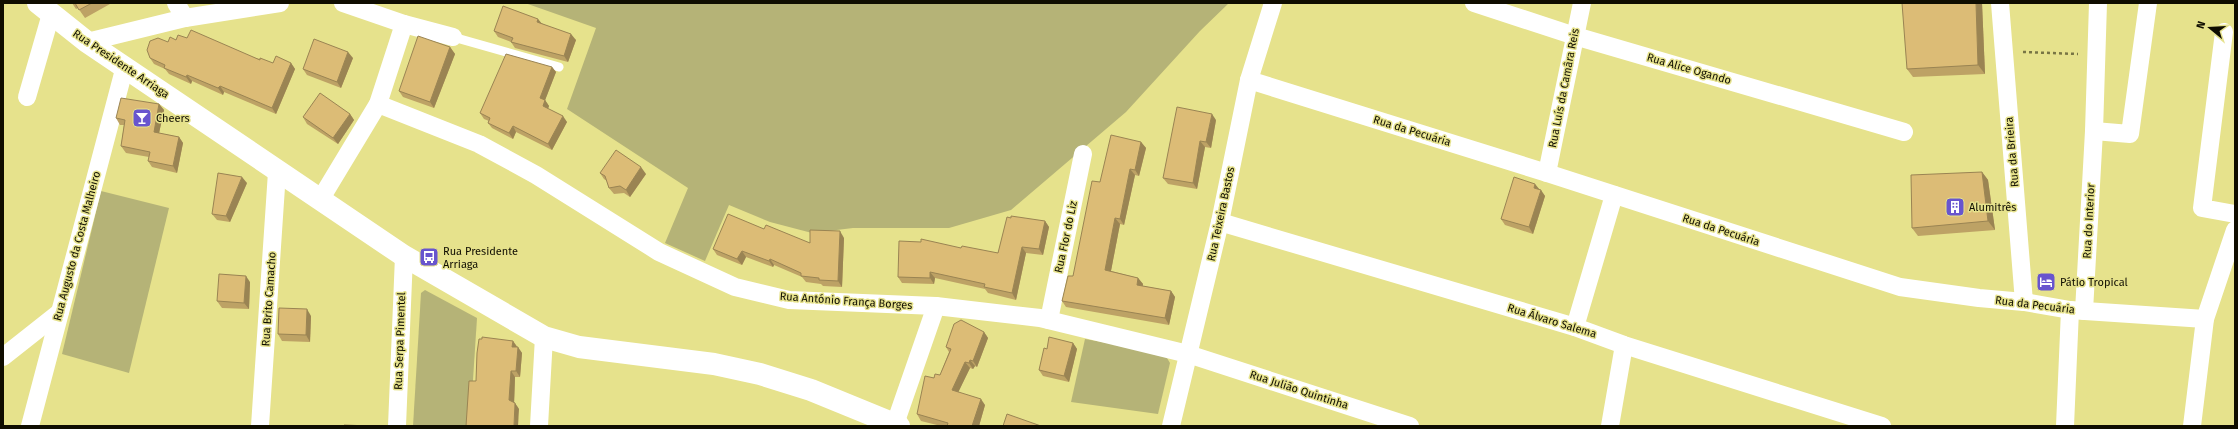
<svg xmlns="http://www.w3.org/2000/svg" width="2238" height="429" viewBox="0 0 2238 429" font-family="'Fira Sans',sans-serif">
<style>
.green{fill:#b5b377}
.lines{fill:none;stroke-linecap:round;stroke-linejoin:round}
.path{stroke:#787544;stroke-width:2.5;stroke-dasharray:3 3;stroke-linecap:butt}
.service{stroke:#fff;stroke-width:9}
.minor{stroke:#fff;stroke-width:18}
.tertiary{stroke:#fff;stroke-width:22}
.wall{fill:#bda265}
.shaded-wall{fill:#9a8453}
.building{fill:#dcbc76;stroke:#9a8453}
.labels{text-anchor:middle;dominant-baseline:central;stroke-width:3;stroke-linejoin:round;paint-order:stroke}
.street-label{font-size:11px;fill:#0f0d00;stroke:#e6e28c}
.poi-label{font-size:11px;fill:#0f0d00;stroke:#e6e28c;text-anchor:start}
</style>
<rect width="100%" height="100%" fill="#e6e28c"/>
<g class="green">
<polygon points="525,3 1229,3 1200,31 1126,112 1011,210 949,228 853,228 812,233 770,222 729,205 705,261 665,243 688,188 567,109 596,28"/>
<polygon points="101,191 169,208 129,373 62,354"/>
<polygon points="425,290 477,318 470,426 413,426 421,293"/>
<polygon points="1085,339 1164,353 1170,363 1158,414 1071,402"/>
</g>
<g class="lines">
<polyline class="path" points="2023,52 2078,54"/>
<polyline class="service" points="453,37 559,67"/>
<g class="minor">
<polyline points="176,3 185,18"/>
<polyline points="343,3 404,24 453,37"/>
<polyline points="1474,3 1575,36 1904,132"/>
<polyline points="2000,3 2024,302"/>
<polyline points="2224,32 2202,208 2235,214"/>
<polyline points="87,42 185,18 280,3"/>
<polyline points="1249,80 1547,173 1900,287 1979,298 2024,302 2070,310 2205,319"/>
<polyline points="27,97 51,14"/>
<polyline points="378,104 479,144 536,175 659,252 735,287 789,300 936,306 1040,318 1188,354 1410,426"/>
<polyline points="2094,131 2130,134 2148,3"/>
<polyline points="1547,173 1582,3"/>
<polyline points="320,200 378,104 404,24"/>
<polyline points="1220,222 1575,327 1624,345 1882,426"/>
<polyline points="2084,311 2094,131 2098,3"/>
<polyline points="1049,320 1083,154"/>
<polyline points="1575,327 1614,195"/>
<polyline points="3,357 60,312"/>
<polyline points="895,424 936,306"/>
<polyline points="30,426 125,66"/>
<polyline points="260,426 277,172"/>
<polyline points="397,426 404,256"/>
<polyline points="539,426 544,337"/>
<polyline points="1171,426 1220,222 1249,80 1273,3"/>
<polyline points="1610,426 1624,345"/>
<polyline points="2065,426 2070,310"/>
<polyline points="2192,426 2205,319 2235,230"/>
</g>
<polyline class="tertiary" points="38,3 87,42 404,256 544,337 579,347 714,364 760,374 811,390 899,426"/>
</g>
<g class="wall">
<polygon points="72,3 109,3 110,4 85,18 78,8 76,9"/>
<polygon points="1982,3 1985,74 1913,77 1907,69"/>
<polygon points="541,23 576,40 568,62 515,48 511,42 498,37 494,31"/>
<polygon points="187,38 273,63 291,63 295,69 276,114 224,92 223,95 192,81 191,84 169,74 165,69 154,64 150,58 168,42 176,40"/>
<polygon points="450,47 455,54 434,108 403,97 399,91"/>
<polygon points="353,58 341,88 307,75 303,69"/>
<polygon points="552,67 556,72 545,100 549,106 548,109 567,122 552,150 516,132 513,139 492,128 488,123 489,121 484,119 480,113"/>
<polygon points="159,104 164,110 159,133 179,137 183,143 177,173 152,167 148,161 149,157 126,153 121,146 124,125 120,125 116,118"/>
<polygon points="350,114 354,120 338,144 307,124 303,117"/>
<polygon points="1216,120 1211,148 1205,147 1197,189 1168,184 1163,178"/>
<polygon points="1141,142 1146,148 1139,176 1135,175 1124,225 1120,224 1111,271 1138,278 1143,284 1143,286 1171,291 1175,297 1169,325 1066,307 1062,301 1073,276 1100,182"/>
<polygon points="1982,172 1988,180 1995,230 1918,236 1912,228"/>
<polygon points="600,173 646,174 630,197 624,193 614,194 609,188 607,181 604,179"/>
<polygon points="247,183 230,222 217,220 212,214"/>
<polygon points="1540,190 1545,196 1533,234 1505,225 1501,219"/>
<polygon points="1011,218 1045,221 1049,227 1043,255 1026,253 1016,300 988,293 985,289 935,278 934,284 902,283 898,277 961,248 998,253"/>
<polygon points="764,229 810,243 844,238 842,287 823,286 821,284 806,282 802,277 774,265 773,267 746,257 742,265 717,255 713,249"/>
<polygon points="250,282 249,309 222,308 217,301"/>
<polygon points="311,316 310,342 282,341 278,334"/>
<polygon points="984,332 988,338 977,367 975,366 973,369 970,368 958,392 985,405 979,426 941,426 921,421 917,414 934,378 940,375 949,352 946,347"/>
<polygon points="513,341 522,353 520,377 515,377 514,402 519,409 476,381"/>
<polygon points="1073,343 1077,349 1069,382 1043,376 1039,370 1047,349"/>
</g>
<g class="shaded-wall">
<polygon points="1976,3 1982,3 1985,74 1978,65"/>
<polygon points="538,19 543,25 537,22"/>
<polygon points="571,34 576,40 568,62 564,56"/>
<polygon points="450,47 455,54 434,108 430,102"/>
<polygon points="348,52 353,58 341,88 337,82"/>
<polygon points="291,63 295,69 276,114 272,108"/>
<polygon points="552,67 556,72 544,103 540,98"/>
<polygon points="187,75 192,81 191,84 186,77"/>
<polygon points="220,86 224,92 223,95 218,88"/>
<polygon points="545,100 549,106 547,111 543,106"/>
<polygon points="159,104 164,110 158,138 154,132"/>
<polygon points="350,114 354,120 338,144 333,138"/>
<polygon points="1212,114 1216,120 1211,148 1206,142"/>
<polygon points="563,116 567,122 552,150 548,144"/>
<polygon points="513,126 516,132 513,139 509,133"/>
<polygon points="179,137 183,143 177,173 173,166"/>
<polygon points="1200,141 1205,147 1197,189 1193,183"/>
<polygon points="1141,142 1146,148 1139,176 1135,170"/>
<polygon points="641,167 646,174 630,197 626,190"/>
<polygon points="1130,169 1135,175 1124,225 1120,219"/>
<polygon points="1982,172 1988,180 1995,230 1988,221"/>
<polygon points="242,177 247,183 230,222 226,216"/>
<polygon points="1535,184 1540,190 1534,188"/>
<polygon points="1541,190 1545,196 1533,234 1529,227"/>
<polygon points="1115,218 1120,224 1110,276 1105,270"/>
<polygon points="1045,221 1049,227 1043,255 1039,249"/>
<polygon points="840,231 844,238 842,287 838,281"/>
<polygon points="1022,247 1026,253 1016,300 1012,293"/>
<polygon points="742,251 746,257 742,265 737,259"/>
<polygon points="770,259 774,265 773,267 769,261"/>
<polygon points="930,272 935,278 934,284 930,278"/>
<polygon points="246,276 250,282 249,309 244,303"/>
<polygon points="1138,278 1143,284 1141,291 1137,285"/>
<polygon points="1171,291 1175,297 1169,325 1165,318"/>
<polygon points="307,309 311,316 310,342 306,335"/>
<polygon points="984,332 988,338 977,367 973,361"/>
<polygon points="513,341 517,347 512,347"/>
<polygon points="1073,343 1077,349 1069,382 1064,376"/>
<polygon points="518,347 522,353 520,377 516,371"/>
<polygon points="970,360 975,366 973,369 969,363"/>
<polygon points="965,362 970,368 956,397 952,390"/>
<polygon points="511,371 515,377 514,406 509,400"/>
<polygon points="981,399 985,405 979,426 972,426"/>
<polygon points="515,403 519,409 518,426 514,426"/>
</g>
<g class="building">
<polygon points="75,3 92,3 79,10"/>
<polygon points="1902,3 1976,3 1978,65 1907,69"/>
<polygon points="503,6 538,19 537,22 571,34 564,56 511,42 513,38 494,31"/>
<polygon points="191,30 260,60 260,58 273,63 276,56 291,63 272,108 220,86 218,88 187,75 186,77 164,68 165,65 150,58 147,50 150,41 158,38 168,42 170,37 176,40 178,35 187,38"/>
<polygon points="418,36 450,47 430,102 399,91"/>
<polygon points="314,39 348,52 337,82 303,69"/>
<polygon points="506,54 552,67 540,98 545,100 543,106 563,116 548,144 513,126 509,133 488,123 490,118 480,113"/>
<polygon points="320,93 350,114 333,138 303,117"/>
<polygon points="121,98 159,104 154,132 179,137 173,166 148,161 150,152 121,146 125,120 116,118"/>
<polygon points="1177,107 1212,114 1206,142 1200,141 1193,183 1163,178"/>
<polygon points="1111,135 1141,142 1135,170 1130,169 1120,219 1115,218 1105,270 1138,278 1137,285 1171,291 1165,318 1062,301 1068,276 1073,276 1092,181 1100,182"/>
<polygon points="616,150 641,167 626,190 620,186 609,188 605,176 600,173"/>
<polygon points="1982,172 1988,221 1912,228 1911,175"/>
<polygon points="218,173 242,177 226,216 212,214"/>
<polygon points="1514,177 1535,184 1534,188 1541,190 1529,227 1501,219"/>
<polygon points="728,214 764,229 766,225 810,243 810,230 840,231 838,281 819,280 819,278 801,276 801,273 770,259 769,261 742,251 737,259 713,249"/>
<polygon points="1011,216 1045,221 1039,249 1022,247 1012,293 984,287 985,284 930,272 930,278 898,277 899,241 921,242 921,239 961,248 962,246 998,253 1007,217 1011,218"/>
<polygon points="219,274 246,276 244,303 217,301"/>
<polygon points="279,308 307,309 306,335 278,334"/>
<polygon points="961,320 984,332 973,361 970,360 969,363 965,362 952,390 981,399 972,426 947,426 948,423 917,414 925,376 934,378 935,374 940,375 951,349 946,347 954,324"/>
<polygon points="482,337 513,341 512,347 518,347 516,371 511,371 509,400 515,403 514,426 466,426 469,381 476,381 477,353 479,339 482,339"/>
<polygon points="1049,337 1073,343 1064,376 1039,370 1044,348 1047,349"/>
<polygon points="1007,414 1041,426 1003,426"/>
<polygon points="344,425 370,426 344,426"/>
</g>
<defs>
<g id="bar-square" transform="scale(1)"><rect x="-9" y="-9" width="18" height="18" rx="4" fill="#6855ce" stroke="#e6e28c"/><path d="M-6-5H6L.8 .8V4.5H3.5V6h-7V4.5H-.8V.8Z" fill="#fff"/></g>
<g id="building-square" transform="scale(1)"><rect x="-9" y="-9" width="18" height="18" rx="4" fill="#6855ce" stroke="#e6e28c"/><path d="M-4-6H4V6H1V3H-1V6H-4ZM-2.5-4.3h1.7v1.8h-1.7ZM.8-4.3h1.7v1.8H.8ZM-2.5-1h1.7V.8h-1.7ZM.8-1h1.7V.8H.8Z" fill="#fff"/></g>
<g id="bus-square" transform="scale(1)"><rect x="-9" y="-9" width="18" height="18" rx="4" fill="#6855ce" stroke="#e6e28c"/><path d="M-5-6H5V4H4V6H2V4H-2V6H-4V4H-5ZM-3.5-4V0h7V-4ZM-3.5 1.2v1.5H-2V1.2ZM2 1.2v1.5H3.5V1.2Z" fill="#fff"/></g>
<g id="hotel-square" transform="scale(1)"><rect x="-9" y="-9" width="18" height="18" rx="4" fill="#6855ce" stroke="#e6e28c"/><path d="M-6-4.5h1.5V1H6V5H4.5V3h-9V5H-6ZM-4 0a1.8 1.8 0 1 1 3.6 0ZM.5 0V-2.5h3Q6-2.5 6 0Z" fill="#fff"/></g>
</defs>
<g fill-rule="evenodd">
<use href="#bar-square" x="142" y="118"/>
<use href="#building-square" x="1955" y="207"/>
<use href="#bus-square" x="429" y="257"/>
<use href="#hotel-square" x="2046" y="282"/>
</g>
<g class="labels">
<g class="street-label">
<text transform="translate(121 64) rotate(34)">Rua Presidente Arriaga</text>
<text transform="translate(1689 69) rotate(16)">Rua Alice Ogando</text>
<text transform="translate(1564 88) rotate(-79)">Rua Luís da Camâra Reis</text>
<text transform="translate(1412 131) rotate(17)">Rua da Pecuária</text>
<text transform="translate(2012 152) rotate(-95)">Rua da Brieira</text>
<text transform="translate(1221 214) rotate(-78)">Rua Teixeira Bastos</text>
<text transform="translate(2089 221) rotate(-87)">Rua do Interior</text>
<text transform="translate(1721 230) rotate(18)">Rua da Pecuária</text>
<text transform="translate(1066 237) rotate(-78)">Rua Flor do Liz</text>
<text transform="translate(77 246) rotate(-75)">Rua Augusto da Costa Malheiro</text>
<text transform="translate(269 299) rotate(-86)">Rua Brito Camacho</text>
<text transform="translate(846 301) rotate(4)">Rua António França Borges</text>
<text transform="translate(2035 305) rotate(7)">Rua da Pecuária</text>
<text transform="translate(1552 321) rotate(17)">Rua Álvaro Salema</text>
<text transform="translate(400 341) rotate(-88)">Rua Serpa Pimentel</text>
<text transform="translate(1299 390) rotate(18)">Rua Julião Quintinha</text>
</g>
<g class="poi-label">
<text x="156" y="118">Cheers</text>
<text x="1969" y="207">Alumitrês</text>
<text x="443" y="251">Rua Presidente<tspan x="443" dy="13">Arriaga</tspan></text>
<text x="2060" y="282">Pátio Tropical</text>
</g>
</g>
<rect width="2238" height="429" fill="none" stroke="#0f0d00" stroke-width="8"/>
<g transform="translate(2210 28) rotate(288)" stroke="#e6e28c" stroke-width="3" paint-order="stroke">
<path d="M0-3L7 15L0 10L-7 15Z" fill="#0f0d00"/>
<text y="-6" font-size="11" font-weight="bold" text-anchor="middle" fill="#0f0d00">N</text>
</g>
</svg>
